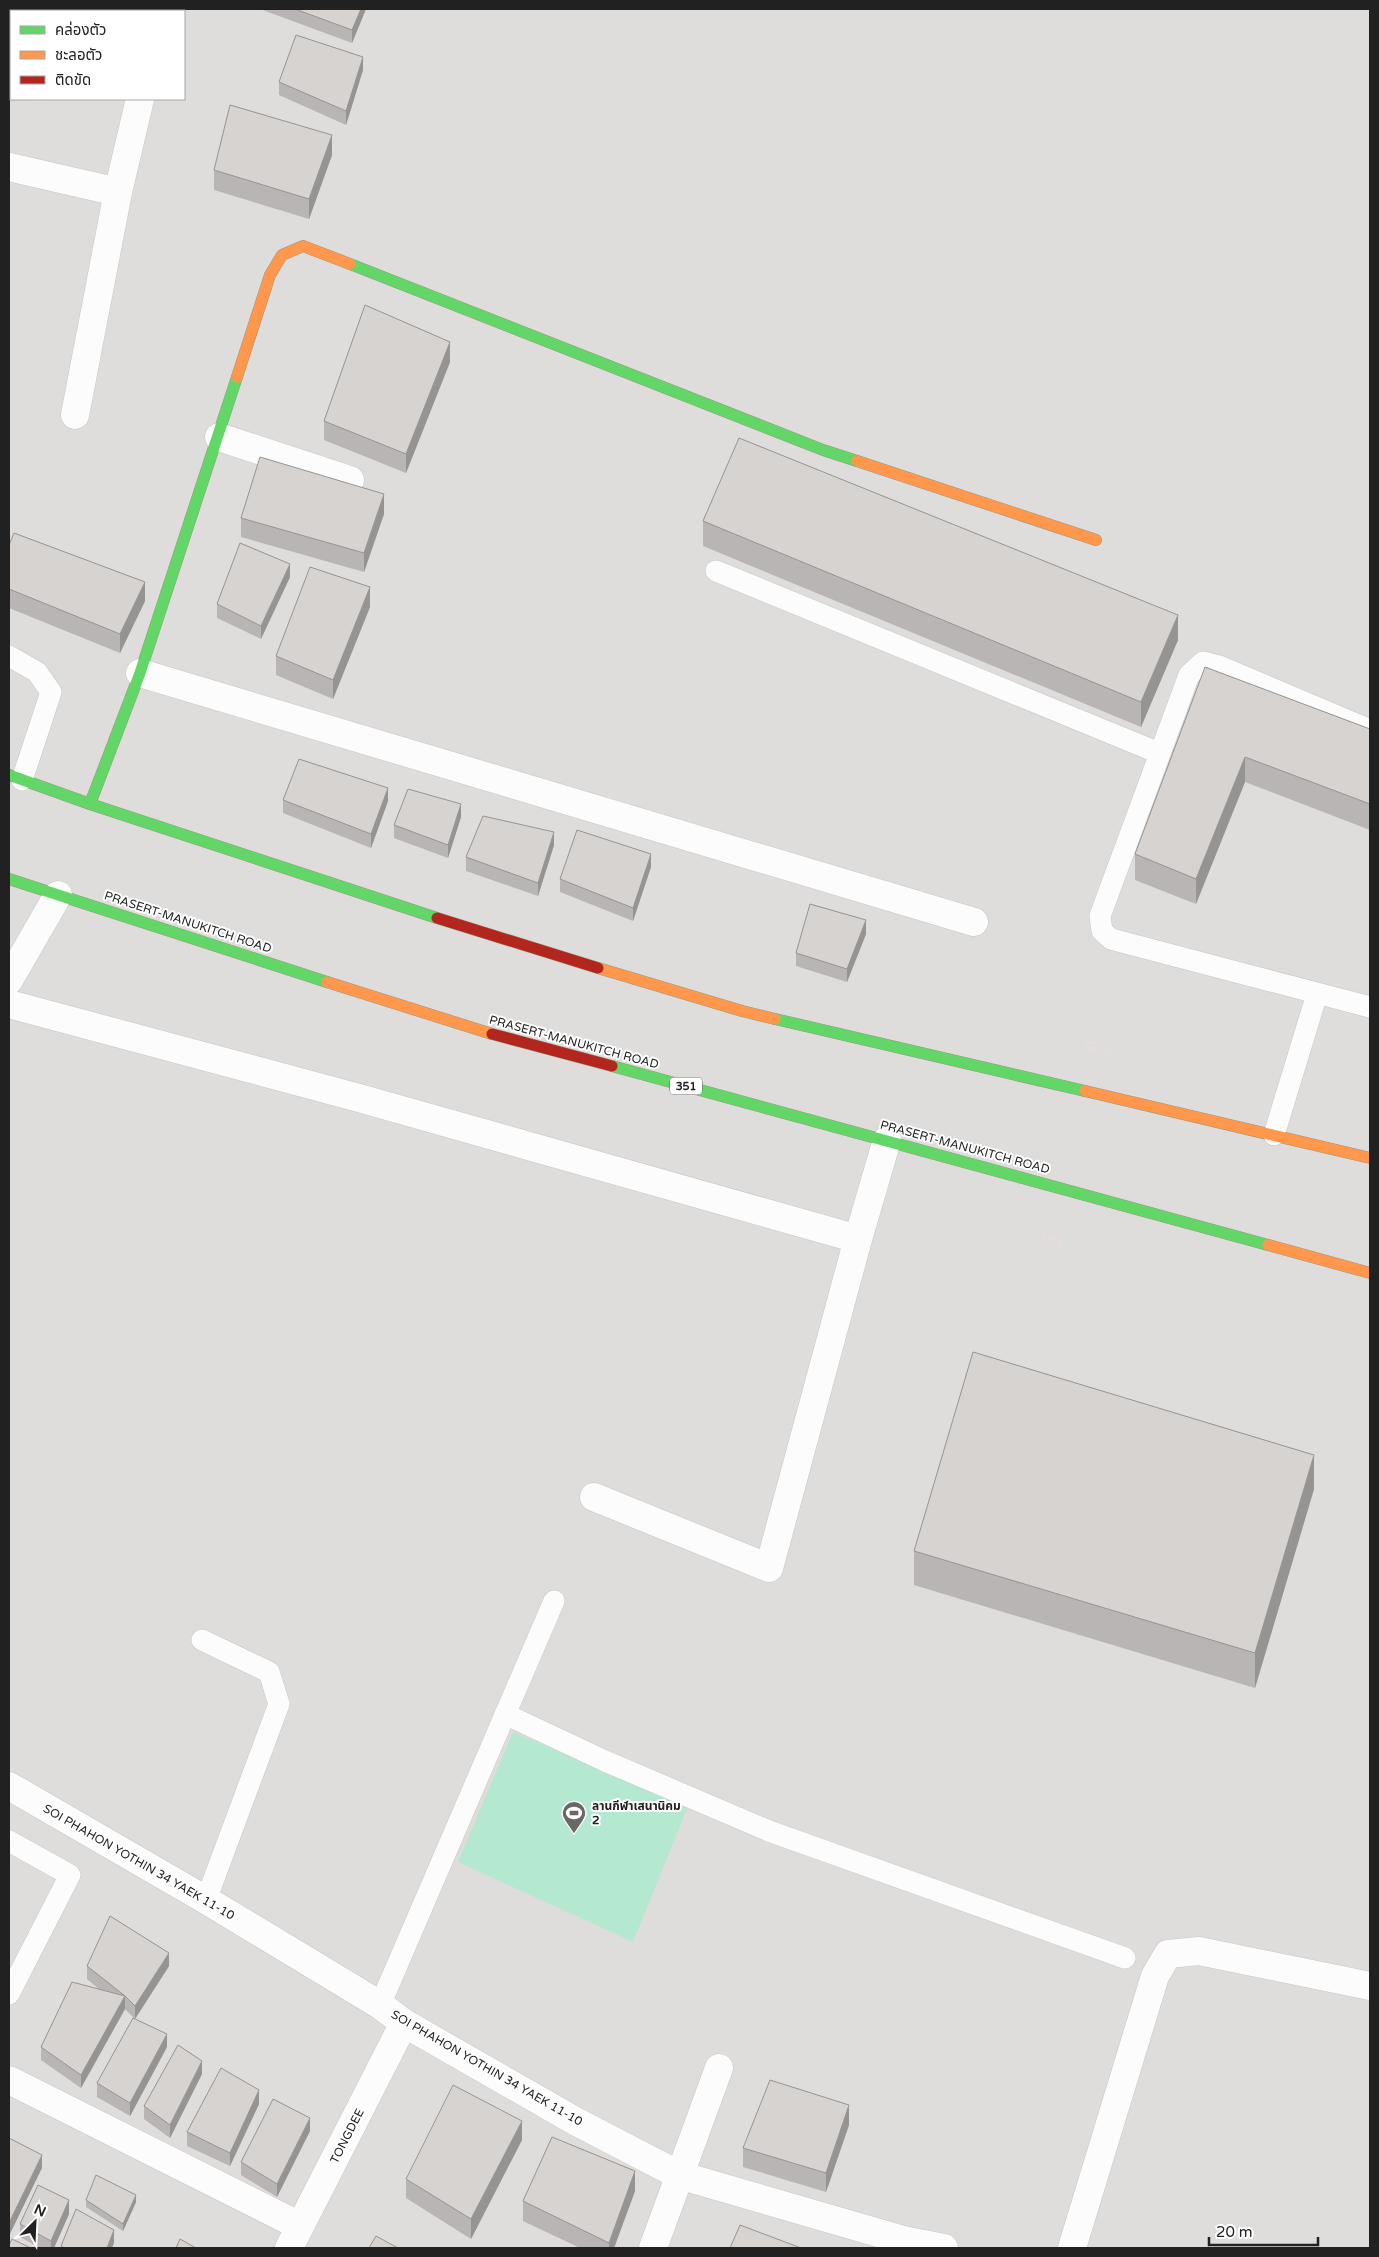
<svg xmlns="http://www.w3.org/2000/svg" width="1379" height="2257" viewBox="0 0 1379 2257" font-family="'Varela Round','Noto Sans Thai',sans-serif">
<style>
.residential{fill:#dedddb;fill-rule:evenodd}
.pitch{fill:#b4e8d0}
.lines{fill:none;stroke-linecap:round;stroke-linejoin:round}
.lane-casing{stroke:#c8c7c6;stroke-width:22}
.street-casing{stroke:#c8c7c6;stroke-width:29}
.fast-casing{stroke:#999a80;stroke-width:12}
.slow-casing{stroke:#999a80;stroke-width:12}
.jam-casing{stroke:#999a80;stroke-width:12}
.path{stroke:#ecdbda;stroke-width:3;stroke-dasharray:2.5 2.5;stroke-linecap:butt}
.lane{stroke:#fdfcfc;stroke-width:21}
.street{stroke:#fdfcfc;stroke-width:28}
.fast{stroke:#63d668;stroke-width:11}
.slow{stroke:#ff974d;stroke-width:11}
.jam{stroke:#b3261e;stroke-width:11}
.wall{fill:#b8b5b4}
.shaded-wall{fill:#969492}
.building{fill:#d6d3d1;stroke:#969492}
.labels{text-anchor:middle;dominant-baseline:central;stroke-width:4;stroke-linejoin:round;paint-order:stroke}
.shield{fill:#fff;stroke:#646464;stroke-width:1}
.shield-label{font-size:11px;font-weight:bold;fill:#212121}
.street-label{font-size:12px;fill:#212121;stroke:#fff}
.poi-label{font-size:12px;font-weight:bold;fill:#212121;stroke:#fff;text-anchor:start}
</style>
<rect width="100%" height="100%" fill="#efedea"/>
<path class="residential" d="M9 9H1370V2248H9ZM11 11H184V99H11Z"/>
<polygon class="pitch" points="513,1732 688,1806 633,1942 458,1862"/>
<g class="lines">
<g class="lane-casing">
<g id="lane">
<polyline points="716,571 1159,753"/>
<polyline points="9,656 37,672 51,692 22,780"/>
<polyline points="1370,730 1219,666 1203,662 1189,675 1100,916 1102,931 1111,939 1370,1007"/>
<polyline points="1274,1135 1317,994"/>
<polyline points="202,1640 269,1672 279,1704 206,1900"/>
<polyline points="505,1714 605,1761 769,1831 1125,1958"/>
<polyline points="9,1841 70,1875 9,1994"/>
<polyline points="380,2005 554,1601"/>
</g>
</g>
<g class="street-casing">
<g id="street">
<polyline points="160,11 161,9"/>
<polyline points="9,167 118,192"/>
<polyline points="75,415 118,192 140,99"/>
<polyline points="219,437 350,480"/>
<polyline points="140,673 974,922"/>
<polyline points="9,980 58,895"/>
<polyline points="9,1004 359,1098 858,1239 887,1140"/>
<polyline points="594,1497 769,1568 858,1239"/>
<polyline points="9,1786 206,1900 380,2005 404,2023 575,2121 679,2175 903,2240 944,2248"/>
<polyline points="9,2080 300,2226"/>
<polyline points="289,2248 404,2023"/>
<polyline points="653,2248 719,2068"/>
<polyline points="1072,2248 1155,1976 1168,1954 1199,1951 1370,1986"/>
</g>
</g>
<g class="fast-casing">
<g id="fast">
<polyline points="350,264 823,450 857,461"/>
<polyline points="9,775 90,804 437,918"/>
<polyline points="90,804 140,673 237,377"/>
<polyline points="9,879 327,982"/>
<polyline points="775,1019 1085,1091"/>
<polyline points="612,1066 1268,1245"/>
</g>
</g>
<g class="slow-casing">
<g id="slow">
<polyline points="237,377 270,275 282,255 303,246 350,264"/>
<polyline points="857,461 1096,540"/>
<polyline points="598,968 742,1011 775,1019"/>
<polyline points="327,982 492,1034"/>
<polyline points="1085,1091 1370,1158"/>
<polyline points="1268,1245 1370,1273"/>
</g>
</g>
<g class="jam-casing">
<g id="jam">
<polyline points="437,918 598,968"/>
<polyline points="492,1034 612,1066"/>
</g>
</g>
<g class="path">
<polyline points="1098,1044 1088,1042 1086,1048 1111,1054"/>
<polyline points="1038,1235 1061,1240 1059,1247 1050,1245"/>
</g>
<use href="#lane" class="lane"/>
<use href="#street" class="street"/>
<use href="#fast" class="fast"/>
<use href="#slow" class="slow"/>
<use href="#jam" class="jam"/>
</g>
<g class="wall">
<polygon points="260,9 366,9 352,43"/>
<polygon points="363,70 346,125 279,95 279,82"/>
<polygon points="332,155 309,219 214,190 214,170"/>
<polygon points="450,362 406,473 324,440 324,421"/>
<polygon points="384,514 364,572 241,537 241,518"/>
<polygon points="703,521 1178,640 1141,727 703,546"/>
<polygon points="9,545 145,601 120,653 9,608"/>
<polygon points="290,577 261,639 217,618 217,604"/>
<polygon points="370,607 333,699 276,675 276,656"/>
<polygon points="1205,667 1370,729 1370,830 1245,782 1196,904 1135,880 1135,854"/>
<polygon points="283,800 388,801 371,848 283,813"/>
<polygon points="461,817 448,858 394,838 394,825"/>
<polygon points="554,845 538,896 466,871 466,857"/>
<polygon points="651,867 633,921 560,892 560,879"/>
<polygon points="866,934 847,982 796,966 796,953"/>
<polygon points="1314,1489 1255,1688 914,1585 914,1551"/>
<polygon points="87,1966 169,1966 135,2019 125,2009 81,2088 41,2060 41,2047 100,1990 87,1979"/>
<polygon points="167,2047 130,2116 97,2097 97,2083"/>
<polygon points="202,2074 170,2138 144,2119 144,2106"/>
<polygon points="259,2104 230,2166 187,2146 187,2132"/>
<polygon points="849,2125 826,2192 743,2167 743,2148"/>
<polygon points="310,2131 277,2197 241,2175 241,2162"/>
<polygon points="522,2140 471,2239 406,2198 406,2179"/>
<polygon points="635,2191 614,2248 580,2248 523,2221 523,2201"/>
<polygon points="86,2200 136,2202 123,2231 86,2207"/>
<polygon points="69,2214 54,2248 40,2248 20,2237 20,2224"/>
</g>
<g class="shaded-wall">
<polygon points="361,9 366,9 352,43 352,30"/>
<polygon points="363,57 363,70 346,125 346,111"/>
<polygon points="332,135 332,155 309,219 309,199"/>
<polygon points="450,342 450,362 406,473 406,454"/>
<polygon points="384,494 384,514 364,572 364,553"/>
<polygon points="290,564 290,577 261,639 261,626"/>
<polygon points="145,582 145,601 120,653 120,634"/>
<polygon points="370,587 370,607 333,699 333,680"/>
<polygon points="1178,615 1178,640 1141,727 1141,702"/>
<polygon points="1245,757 1245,782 1196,904 1196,879"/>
<polygon points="388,788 388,801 371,848 371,834"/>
<polygon points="461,804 461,817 448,858 448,845"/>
<polygon points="554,832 554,845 538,896 538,883"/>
<polygon points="651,854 651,867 633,921 633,908"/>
<polygon points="866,920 866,934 847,982 847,969"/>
<polygon points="1314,1455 1314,1489 1255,1688 1255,1653"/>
<polygon points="169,1953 169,1966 135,2019 135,2006"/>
<polygon points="125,1996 125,2009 81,2088 81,2075"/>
<polygon points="167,2034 167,2047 130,2116 130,2103"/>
<polygon points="202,2061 202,2074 170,2138 170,2125"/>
<polygon points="259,2090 259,2104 230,2166 230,2153"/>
<polygon points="849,2105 849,2125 826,2192 826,2173"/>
<polygon points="310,2118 310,2131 277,2197 277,2184"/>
<polygon points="522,2121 522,2140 471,2239 471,2219"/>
<polygon points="42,2155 42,2168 9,2236 9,2223"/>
<polygon points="635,2171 635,2191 614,2248 609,2248 609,2243"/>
<polygon points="136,2195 136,2202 123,2231 123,2224"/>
<polygon points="69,2200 69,2214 54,2248 51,2248 51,2241"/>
<polygon points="114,2230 114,2243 112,2248 107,2248"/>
</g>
<g class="building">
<polygon points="295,9 361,9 352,30"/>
<polygon points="296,35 363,57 346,111 279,82"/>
<polygon points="230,105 332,135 309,199 214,170"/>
<polygon points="365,305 450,342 406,454 324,421"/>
<polygon points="739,438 1178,615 1141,702 703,521"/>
<polygon points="260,457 384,494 364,553 241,518"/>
<polygon points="14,533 145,582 120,634 9,589 9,545"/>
<polygon points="240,543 290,564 261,626 217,604"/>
<polygon points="310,567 370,587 333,680 276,656"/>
<polygon points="1205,667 1370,729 1370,804 1245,757 1196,879 1135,854"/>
<polygon points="299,759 388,788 371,834 283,800"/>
<polygon points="408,789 461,804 448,845 394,825"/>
<polygon points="483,816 554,832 538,883 466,857"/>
<polygon points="577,830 651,854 633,908 560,879"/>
<polygon points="810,904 866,920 847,969 796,953"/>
<polygon points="973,1352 1314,1455 1255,1653 914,1551"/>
<polygon points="110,1916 169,1953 135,2006 125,1996 81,2075 41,2047 72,1982 125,1996 87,1966"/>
<polygon points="133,2018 167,2034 130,2103 97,2083"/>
<polygon points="178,2045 202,2061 170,2125 144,2106"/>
<polygon points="221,2068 259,2090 230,2153 187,2132"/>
<polygon points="770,2080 849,2105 826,2173 743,2148"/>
<polygon points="453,2085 522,2121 471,2219 406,2179"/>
<polygon points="273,2099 310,2118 277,2184 241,2162"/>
<polygon points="552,2137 635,2171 609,2243 523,2201"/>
<polygon points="9,2138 42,2155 9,2223"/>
<polygon points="96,2175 136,2195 123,2224 86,2200"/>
<polygon points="38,2185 69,2200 51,2241 20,2224"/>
<polygon points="76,2209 114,2230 107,2248 64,2248 61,2246"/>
<polygon points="740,2225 801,2248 730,2248"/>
<polygon points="376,2236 398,2248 369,2248"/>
<polygon points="12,2239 31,2248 9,2248 9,2245"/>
<polygon points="180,2239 196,2248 176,2248"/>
</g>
<defs>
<g id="stadium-pin" transform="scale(1.25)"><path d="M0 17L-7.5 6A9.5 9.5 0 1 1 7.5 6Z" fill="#696867" stroke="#fff"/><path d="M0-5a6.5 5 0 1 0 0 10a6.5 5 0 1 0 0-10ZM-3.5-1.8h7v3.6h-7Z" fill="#fff"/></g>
</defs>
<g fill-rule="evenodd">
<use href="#stadium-pin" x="574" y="1813"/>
</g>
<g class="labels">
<rect class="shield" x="670" y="1077.5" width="32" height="17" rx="4"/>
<g class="shield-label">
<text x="686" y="1086">351</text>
</g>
<g class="street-label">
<text transform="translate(188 922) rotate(18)">PRASERT-MANUKITCH ROAD</text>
<text transform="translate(574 1042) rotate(15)">PRASERT-MANUKITCH ROAD</text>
<text transform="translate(965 1147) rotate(15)">PRASERT-MANUKITCH ROAD</text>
<text transform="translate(139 1862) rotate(30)">SOI PHAHON YOTHIN 34 YAEK 11-10</text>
<text transform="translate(487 2068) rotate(30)">SOI PHAHON YOTHIN 34 YAEK 11-10</text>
<text transform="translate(347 2136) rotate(-63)">TONGDEE</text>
</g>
<g class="poi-label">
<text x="592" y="1806">ลานกีฬาเสนานิคม<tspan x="592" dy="14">2</tspan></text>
</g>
</g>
<rect width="1379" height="2257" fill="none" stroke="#212121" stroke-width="20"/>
<rect x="10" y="10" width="175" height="90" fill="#ffffff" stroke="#a6a6a6"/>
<rect x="20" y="26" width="25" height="8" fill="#63d668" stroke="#a6a6a6"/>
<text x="55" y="35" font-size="15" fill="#212121">คล่องตัว</text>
<rect x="20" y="51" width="25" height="8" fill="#ff974d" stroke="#a6a6a6"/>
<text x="55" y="60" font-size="15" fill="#212121">ชะลอตัว</text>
<rect x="20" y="76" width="25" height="8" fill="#b3261e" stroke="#a6a6a6"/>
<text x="55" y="85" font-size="15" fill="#212121">ติดขัด</text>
<g transform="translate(35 2222) rotate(24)" stroke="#ffffff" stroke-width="4" paint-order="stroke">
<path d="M0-4L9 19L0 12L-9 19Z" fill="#212121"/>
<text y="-8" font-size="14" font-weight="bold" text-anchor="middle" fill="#212121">N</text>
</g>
<path d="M1209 2237v8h109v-8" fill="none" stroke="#212121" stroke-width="2.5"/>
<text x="1216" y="2237" font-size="15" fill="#212121" stroke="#ffffff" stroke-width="4" paint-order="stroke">20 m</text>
</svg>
